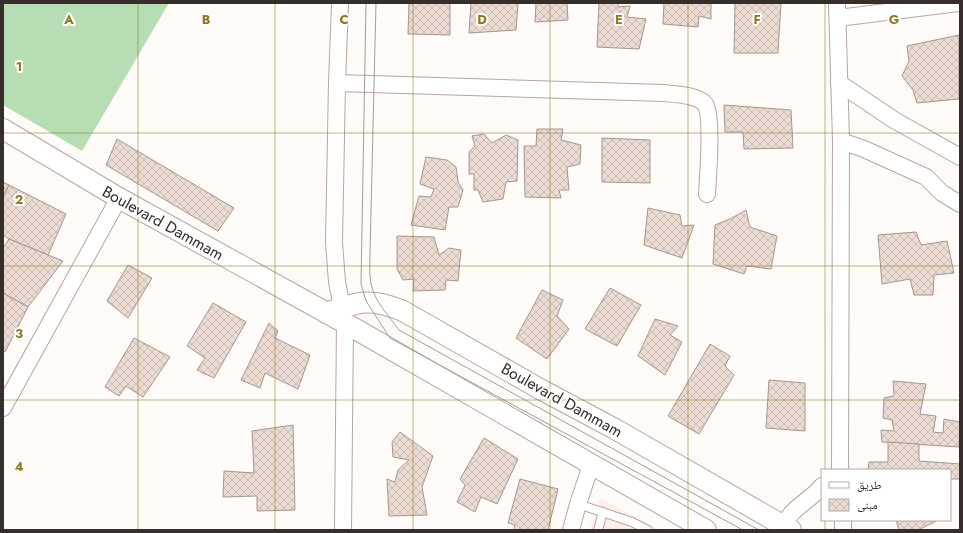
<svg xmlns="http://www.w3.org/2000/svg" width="963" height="533" viewBox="0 0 963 533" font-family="Jost,'Noto Naskh Arabic',sans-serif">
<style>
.built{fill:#fdefe8}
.grass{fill:#b6ddb3}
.building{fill:url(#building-cross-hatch);stroke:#a5968e}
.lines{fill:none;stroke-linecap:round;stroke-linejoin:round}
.service-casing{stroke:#b6a69f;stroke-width:10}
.minor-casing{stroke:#b6a69f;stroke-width:18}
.tertiary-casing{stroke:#b6a69f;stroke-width:22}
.service{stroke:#fff;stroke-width:8}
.minor{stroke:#fff;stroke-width:16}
.tertiary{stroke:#fff;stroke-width:20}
.tram{stroke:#a29d9a;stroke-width:1}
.grid{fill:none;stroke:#8e791f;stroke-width:1;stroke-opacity:0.55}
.labels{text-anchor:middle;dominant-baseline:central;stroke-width:4;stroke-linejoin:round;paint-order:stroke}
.street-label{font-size:16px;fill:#352e2b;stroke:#fff}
.grid-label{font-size:13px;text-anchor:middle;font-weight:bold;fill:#8e791f;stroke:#fff;stroke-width:4;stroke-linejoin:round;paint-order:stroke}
</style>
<defs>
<pattern id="building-cross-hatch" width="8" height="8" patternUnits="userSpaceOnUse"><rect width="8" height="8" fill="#ecdbd3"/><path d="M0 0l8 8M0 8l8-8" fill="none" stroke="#cbbcb5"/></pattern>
</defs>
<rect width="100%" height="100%" fill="#fefbf9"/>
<polygon class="built" points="600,498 660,530 590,530"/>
<polygon class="grass" points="3,3 169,3 82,151 3,105"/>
<g class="building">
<polygon points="409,3 450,3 450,35 408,34"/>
<polygon points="471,3 518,3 516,30 469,33"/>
<polygon points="536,3 567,3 568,20 535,22"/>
<polygon points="599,3 618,3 618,7 630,6 627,17 646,19 639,49 597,47"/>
<polygon points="664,3 711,3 711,19 699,16 698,27 663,24"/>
<polygon points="735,3 781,3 778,53 734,53"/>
<polygon points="959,35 959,99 917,103 913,90 902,76 909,61 907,46"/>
<polygon points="724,105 791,110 793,148 744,149 743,132 725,132"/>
<polygon points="537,129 563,129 561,140 581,145 580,164 567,167 569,190 559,190 561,198 525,197 524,146 536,146"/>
<polygon points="484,134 492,143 506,135 518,140 517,181 506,182 503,199 483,202 478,190 474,190 474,174 469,174 469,152 475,146 472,136"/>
<polygon points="602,138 650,140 650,183 602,182"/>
<polygon points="117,139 234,208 218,231 106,165"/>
<polygon points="426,157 447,160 456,167 458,182 463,190 458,207 449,207 445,230 411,225 419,196 431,197 434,189 420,184"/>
<polygon points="3,182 9,185 3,197"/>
<polygon points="9,185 66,214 48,255 9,239 3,235 3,197"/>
<polygon points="648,208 680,215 682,226 694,225 682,258 644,245"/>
<polygon points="746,210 750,227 777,236 771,269 747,266 744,274 713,264 715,225 730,219"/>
<polygon points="916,232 921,245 947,241 954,273 934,275 933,295 914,295 910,279 882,284 878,235"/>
<polygon points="397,236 434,237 439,255 449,248 461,250 458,281 446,280 445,290 413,291 414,279 403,280 397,269"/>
<polygon points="9,239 63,261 28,307 3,293 3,248"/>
<polygon points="128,265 152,278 128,318 107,301"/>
<polygon points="610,288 641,305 617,346 585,329"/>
<polygon points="542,290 563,300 557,316 569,329 547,359 516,338"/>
<polygon points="3,293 28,307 5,352 3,351"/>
<polygon points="213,303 246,322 214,378 197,370 205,358 187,346"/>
<polygon points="655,319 678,326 670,335 682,342 665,375 638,356"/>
<polygon points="269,323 278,331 275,338 310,355 298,389 265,373 260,388 241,380"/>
<polygon points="134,338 170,357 143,397 126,386 119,396 105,387"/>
<polygon points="710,344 730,356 725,366 734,375 699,434 668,416"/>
<polygon points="769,380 805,383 805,431 766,428"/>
<polygon points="893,381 926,384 920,414 936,416 933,432 943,433 944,419 960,422 959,447 882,442 881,430 894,431 892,420 883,418 884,398 894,396"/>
<polygon points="293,425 295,510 257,511 257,496 223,497 224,471 254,473 252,431"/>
<polygon points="400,432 433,456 422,487 427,515 389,516 387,479 395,482 398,470 409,460 393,457 392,442"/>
<polygon points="484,438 518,459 497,504 481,497 475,512 457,502 465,485 460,479"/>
<polygon points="888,442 919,444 919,461 960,464 960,479 950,479 950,470 868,470 869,462 888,462"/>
<polygon points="520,479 558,489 548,530 514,530 515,525 508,523"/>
<polygon points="896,520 935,520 936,521 918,530 899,530"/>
</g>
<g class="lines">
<g class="service-casing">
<g id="service">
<polyline points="578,504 632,522 648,530"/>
<polyline points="598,530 603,512"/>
</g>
</g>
<g class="minor-casing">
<g id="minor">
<polyline points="340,3 337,83 334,242 337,282 345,323 343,530"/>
<polyline points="837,3 841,141 840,470"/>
<polyline points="838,18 958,3"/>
<path d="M337 83 664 93C674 94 698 95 705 104 713 116 708 177 707 194"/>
<polyline points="839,83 894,120 960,157"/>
<polyline points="841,141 864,149 926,177 942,193 960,204"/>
<polyline points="3,408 119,198"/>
<polyline points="571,530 578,504 591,465"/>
<path d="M784 530C787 508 810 502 822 486"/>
<polyline points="843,530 843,520"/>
</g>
</g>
<g class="tertiary-casing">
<g id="tertiary">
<polyline points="3,129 119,198 345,323 706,530"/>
<path d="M326 313C358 302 370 297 403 311L540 389 615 429 791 530"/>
</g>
</g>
<use href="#service" class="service"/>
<use href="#minor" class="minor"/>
<use href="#tertiary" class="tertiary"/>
<g class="tram">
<polyline points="366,3 361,284 366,301 390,338 743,530"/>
<path d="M376 3 370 253C370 263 369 274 371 284 375 302 389 316 399 330L759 530"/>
</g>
</g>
<path class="grid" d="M138 3V530M275 3V530M413 3V530M550 3V530M688 3V530M825 3V470M3 133H960M3 266H960M3 400H960M825 520V530"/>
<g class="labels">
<g class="street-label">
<text transform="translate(163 223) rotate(29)">Boulevard Dammam</text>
<text transform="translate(562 400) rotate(29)">Boulevard Dammam</text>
</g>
</g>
<g class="grid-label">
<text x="69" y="24">A</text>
<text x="206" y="24">B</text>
<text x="344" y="24">C</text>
<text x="482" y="24">D</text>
<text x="619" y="24">E</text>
<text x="757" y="24">F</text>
<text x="894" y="24">G</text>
<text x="19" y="71">1</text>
<text x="19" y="204">2</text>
<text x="19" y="338">3</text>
<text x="19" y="471">4</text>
</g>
<rect width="963" height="533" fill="none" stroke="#352e2b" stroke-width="8"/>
<rect x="821" y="469" width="130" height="52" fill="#ffffff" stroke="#aeabaa"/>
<rect x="829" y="482" width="20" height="6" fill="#ffffff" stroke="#aeabaa"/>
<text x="857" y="489" font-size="12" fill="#352e2b">طريق</text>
<rect x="829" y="499" width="20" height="12" fill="url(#building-cross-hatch)" stroke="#aeabaa"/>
<text x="857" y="509" font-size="12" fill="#352e2b">مبنى</text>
</svg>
